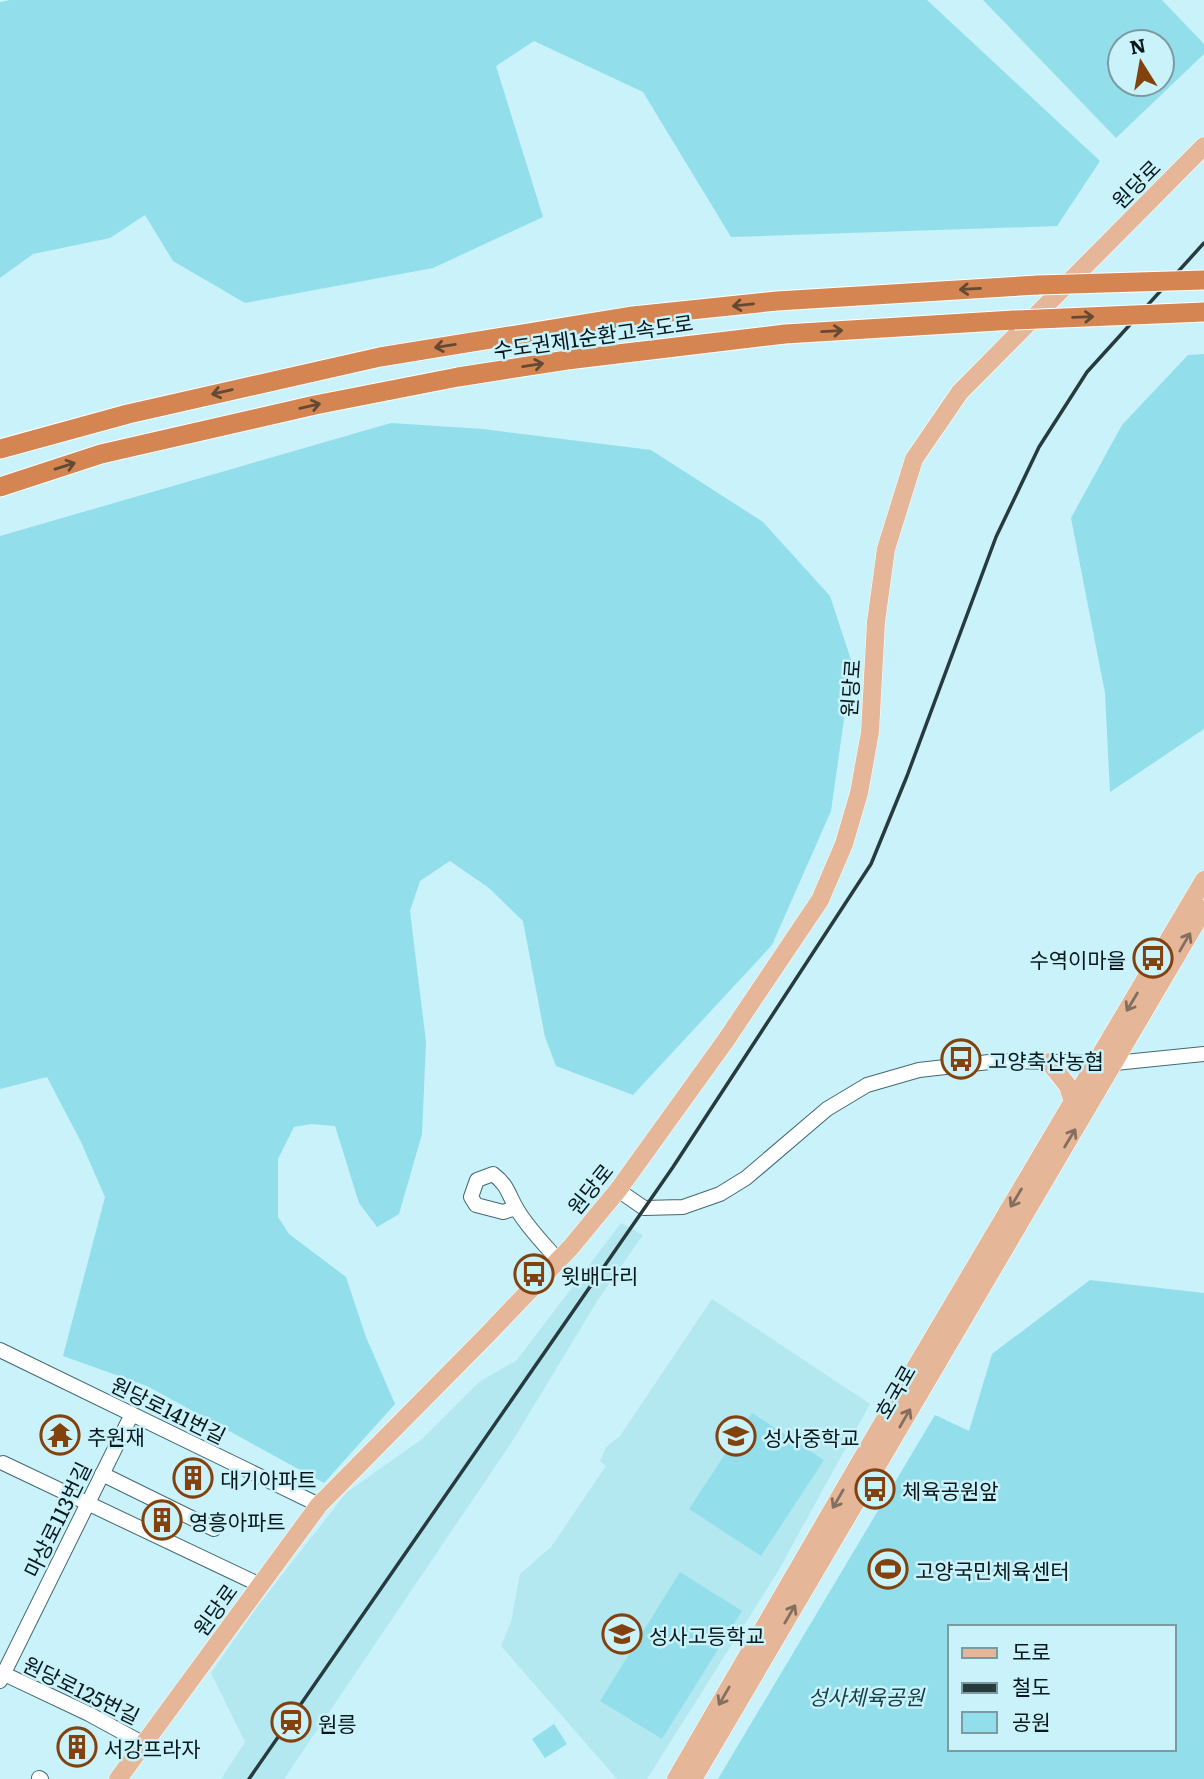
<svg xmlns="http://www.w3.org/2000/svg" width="1204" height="1779" viewBox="0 0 1204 1779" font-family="Literata,'Noto Sans KR',serif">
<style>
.built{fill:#b4e8f1}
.green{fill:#92dfeb;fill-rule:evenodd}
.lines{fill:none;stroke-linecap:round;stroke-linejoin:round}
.minor-casing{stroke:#436970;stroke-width:16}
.major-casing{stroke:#fff;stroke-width:19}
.highway-casing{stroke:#fff;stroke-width:21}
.minor{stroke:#fff;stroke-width:14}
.major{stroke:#e5b697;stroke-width:18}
.highway{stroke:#d48552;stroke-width:19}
.rail{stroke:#273b3e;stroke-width:3.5}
.highway-bridge-casing{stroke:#fff;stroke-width:21;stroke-linecap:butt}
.highway-bridge{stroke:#d48552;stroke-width:19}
.oneway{stroke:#644934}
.oneway2{stroke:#826f5f}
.labels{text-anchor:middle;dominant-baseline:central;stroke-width:5;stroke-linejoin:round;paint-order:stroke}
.street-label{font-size:21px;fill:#08181b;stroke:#c9f2fa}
.poi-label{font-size:21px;fill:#08181b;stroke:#c9f2fa;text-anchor:start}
.park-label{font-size:21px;font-style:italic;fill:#194046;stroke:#c9f2fa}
</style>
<rect width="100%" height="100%" fill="#c9f2fa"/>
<g class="built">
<polygon points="621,1223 643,1235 599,1298 513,1440 284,1779 221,1779 245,1742 211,1673 257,1607 346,1493 422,1439 479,1382 517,1360"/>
<polygon points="712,1299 870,1404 777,1573 647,1779 617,1779 501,1646 511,1622 520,1574 551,1547 606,1466 600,1461 606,1447 620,1436"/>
</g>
<g class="green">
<polygon points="10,0 927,0 1100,161 1057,226 731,237 643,92 534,41 496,66 543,217 433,268 245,303 173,261 145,215 110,238 33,254 0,278 0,2"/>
<path d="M983 0H1162L1204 44V54L1116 138ZM1120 42H1162V84H1120Z"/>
<polygon points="1204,354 1204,729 1110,792 1105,693 1071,518 1122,425 1188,355"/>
<polygon points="391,423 483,429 651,450 763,522 830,596 852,663 831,811 772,945 633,1095 556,1066 545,1037 523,921 489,888 450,861 420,881 410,911 426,1042 422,1134 399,1214 377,1227 359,1203 335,1126 311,1124 294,1127 278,1159 278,1217 289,1234 346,1277 366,1337 395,1404 324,1483 147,1386 63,1356 105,1197 81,1142 47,1077 0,1089 0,536"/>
<path d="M1090 1280 1204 1293V1779H718L935 1415 969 1431 992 1354ZM950 1627H1174V1749H950Z"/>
<polygon points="752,1413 824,1460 761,1556 689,1509"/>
<polygon points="680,1572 742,1611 662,1739 600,1701"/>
<polygon points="554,1724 567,1744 545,1758 532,1739"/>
</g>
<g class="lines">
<g class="minor-casing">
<g id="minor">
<polyline points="618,1190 644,1208 683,1207 720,1194 746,1178 827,1109 867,1085 919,1070 998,1061 1115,1063 1204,1054"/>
<path d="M516 1208 503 1212 476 1205 471 1197 477 1180 493 1174C509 1186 508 1195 518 1211 529 1229 544 1244 558 1260"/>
<polyline points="0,1350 319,1505"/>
<polyline points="3,1463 260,1585"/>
<polyline points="102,1474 214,1529"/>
<polyline points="0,1672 89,1714 144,1744"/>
<polyline points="0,1681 132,1414"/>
<polyline points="39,1778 41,1779"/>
</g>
</g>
<g class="major-casing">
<g id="major">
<polyline points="1049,1062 1068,1086 1073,1102"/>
<polyline points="118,1779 319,1505 487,1335 571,1247 618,1190 726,1040 820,900 844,844 859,793 870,732 876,622 886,549 914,459 960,392 1204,146"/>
<polyline points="676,1779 885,1419 1204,880"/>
<polyline points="693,1779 1204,909"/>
</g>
</g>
<g class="highway-casing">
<g id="highway">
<polyline points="0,449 128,414 380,357 633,316 777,301 1038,285"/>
<polyline points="0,487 101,454 315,405 458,377 567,360 785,334 1014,320"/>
</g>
</g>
<use href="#minor" class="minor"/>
<use href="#major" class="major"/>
<use href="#highway" class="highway"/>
<polyline class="rail" points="249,1779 673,1167 871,864 907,776 996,537 1039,447 1087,372 1204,243"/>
<g class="highway-bridge-casing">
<g id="highway-bridge">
<polyline points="1038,285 1204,280"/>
<polyline points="1014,320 1204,312"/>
</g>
</g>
<use href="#highway-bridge" class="highway-bridge"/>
</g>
<defs><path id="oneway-shaft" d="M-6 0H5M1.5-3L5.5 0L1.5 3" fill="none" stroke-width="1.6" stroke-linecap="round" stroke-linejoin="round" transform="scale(1.75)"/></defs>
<g class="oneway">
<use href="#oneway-shaft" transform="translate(970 289) rotate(177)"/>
<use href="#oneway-shaft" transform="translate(743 305) rotate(174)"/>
<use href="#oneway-shaft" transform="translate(1083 317) rotate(-2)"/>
<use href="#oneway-shaft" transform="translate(832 331) rotate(-3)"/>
<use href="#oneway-shaft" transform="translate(445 346) rotate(171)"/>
<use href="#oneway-shaft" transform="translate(533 365) rotate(-9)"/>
<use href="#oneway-shaft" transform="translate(222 392) rotate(167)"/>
<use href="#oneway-shaft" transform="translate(310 406) rotate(-13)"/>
<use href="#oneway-shaft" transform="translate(65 466) rotate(-17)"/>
</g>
<g class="oneway2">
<use href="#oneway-shaft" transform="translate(1185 942) rotate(-60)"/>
<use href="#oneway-shaft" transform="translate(1132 1002) rotate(121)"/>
<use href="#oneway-shaft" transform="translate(1070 1138) rotate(-59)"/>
<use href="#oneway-shaft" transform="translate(1016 1198) rotate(121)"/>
<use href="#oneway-shaft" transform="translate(905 1418) rotate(-60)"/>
<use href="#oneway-shaft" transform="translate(838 1499) rotate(120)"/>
<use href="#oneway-shaft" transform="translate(790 1614) rotate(-60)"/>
<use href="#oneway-shaft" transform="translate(724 1696) rotate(120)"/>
</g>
<defs>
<g id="bus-ring" transform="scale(2.0125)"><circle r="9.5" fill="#c9f2fa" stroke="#83410d" stroke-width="1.5"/><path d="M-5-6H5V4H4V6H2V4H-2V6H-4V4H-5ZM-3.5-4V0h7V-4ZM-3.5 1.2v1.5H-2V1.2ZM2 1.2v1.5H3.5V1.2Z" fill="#83410d"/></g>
<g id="temple-ring" transform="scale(2.0125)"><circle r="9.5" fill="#c9f2fa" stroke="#83410d" stroke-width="1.5"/><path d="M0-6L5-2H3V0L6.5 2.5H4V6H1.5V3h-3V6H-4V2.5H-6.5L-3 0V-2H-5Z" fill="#83410d"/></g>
<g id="school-ring" transform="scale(2.0125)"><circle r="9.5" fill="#c9f2fa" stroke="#83410d" stroke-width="1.5"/><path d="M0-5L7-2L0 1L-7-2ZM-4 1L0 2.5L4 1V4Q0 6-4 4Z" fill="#83410d"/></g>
<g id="building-ring" transform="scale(2.0125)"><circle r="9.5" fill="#c9f2fa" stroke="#83410d" stroke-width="1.5"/><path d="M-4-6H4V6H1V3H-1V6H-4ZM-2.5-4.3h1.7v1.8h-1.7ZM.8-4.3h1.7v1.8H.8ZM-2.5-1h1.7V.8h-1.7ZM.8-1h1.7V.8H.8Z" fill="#83410d"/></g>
<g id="stadium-ring" transform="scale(2.0125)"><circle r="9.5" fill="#c9f2fa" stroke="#83410d" stroke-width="1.5"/><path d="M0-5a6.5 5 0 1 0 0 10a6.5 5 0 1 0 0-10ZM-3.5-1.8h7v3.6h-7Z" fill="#83410d"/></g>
<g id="station-ring" transform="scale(2.0125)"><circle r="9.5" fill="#c9f2fa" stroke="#83410d" stroke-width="1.5"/><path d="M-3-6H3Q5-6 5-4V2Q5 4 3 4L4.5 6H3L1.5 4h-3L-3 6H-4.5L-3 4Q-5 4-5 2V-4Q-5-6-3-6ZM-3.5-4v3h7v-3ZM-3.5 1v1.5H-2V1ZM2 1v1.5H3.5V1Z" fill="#83410d"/></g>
</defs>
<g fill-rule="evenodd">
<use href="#bus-ring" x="1153" y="958"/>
<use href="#bus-ring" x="961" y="1059"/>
<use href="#bus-ring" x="534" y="1274"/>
<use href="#temple-ring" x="60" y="1435"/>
<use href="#school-ring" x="736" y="1436"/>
<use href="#building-ring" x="193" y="1478"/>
<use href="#bus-ring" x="875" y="1489"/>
<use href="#building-ring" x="162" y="1520"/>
<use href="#stadium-ring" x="888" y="1569"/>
<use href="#school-ring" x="622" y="1634"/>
<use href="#station-ring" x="291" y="1722"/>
<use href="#building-ring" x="77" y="1747"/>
</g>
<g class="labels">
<g class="street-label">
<text transform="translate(1135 183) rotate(-45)">원당로</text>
<text transform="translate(593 335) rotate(-8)">수도권제1순환고속도로</text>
<text transform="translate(849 688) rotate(-86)">원당로</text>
<text transform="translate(589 1188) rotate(-51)">원당로</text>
<text transform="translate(894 1391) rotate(-60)">호국로</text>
<text transform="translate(169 1409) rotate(26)">원당로141번길</text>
<text transform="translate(56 1519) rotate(-64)">마상로113번길</text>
<text transform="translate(214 1609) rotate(-54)">원당로</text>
<text transform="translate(82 1689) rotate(26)">원당로125번길</text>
</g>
<g class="poi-label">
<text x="1126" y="958" text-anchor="end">수역이마을</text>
<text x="988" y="1059">고양축산농협</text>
<text x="561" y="1274">윗배다리</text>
<text x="87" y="1435">추원재</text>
<text x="763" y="1436">성사중학교</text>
<text x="220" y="1478">대기아파트</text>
<text x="902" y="1489">체육공원앞</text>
<text x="189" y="1520">영흥아파트</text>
<text x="915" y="1569">고양국민체육센터</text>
<text x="649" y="1634">성사고등학교</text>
<text x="318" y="1722">원릉</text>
<text x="104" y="1747">서강프라자</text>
</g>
<g class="park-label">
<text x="866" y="1695">성사체육공원</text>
</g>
</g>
<rect x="948" y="1625" width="228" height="126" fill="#c9f2fa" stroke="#7c9ba1" stroke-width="2"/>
<rect x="962" y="1648" width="35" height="10" fill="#e5b697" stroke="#7c9ba1" stroke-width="2"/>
<text x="1012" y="1660" font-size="21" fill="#08181b">도로</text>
<rect x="962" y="1683" width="35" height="10" fill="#273b3e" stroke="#7c9ba1" stroke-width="2"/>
<text x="1012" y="1695" font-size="21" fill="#08181b">철도</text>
<rect x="962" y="1712" width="35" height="21" fill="#92dfeb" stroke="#7c9ba1" stroke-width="2"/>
<text x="1012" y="1730" font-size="21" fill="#08181b">공원</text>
<g transform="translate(1141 63) rotate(349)"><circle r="33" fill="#c9f2fa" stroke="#7c9ba1" stroke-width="2"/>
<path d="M0-5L12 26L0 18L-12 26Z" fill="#83410d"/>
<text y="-10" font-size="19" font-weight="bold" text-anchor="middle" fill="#08181b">N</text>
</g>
</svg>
